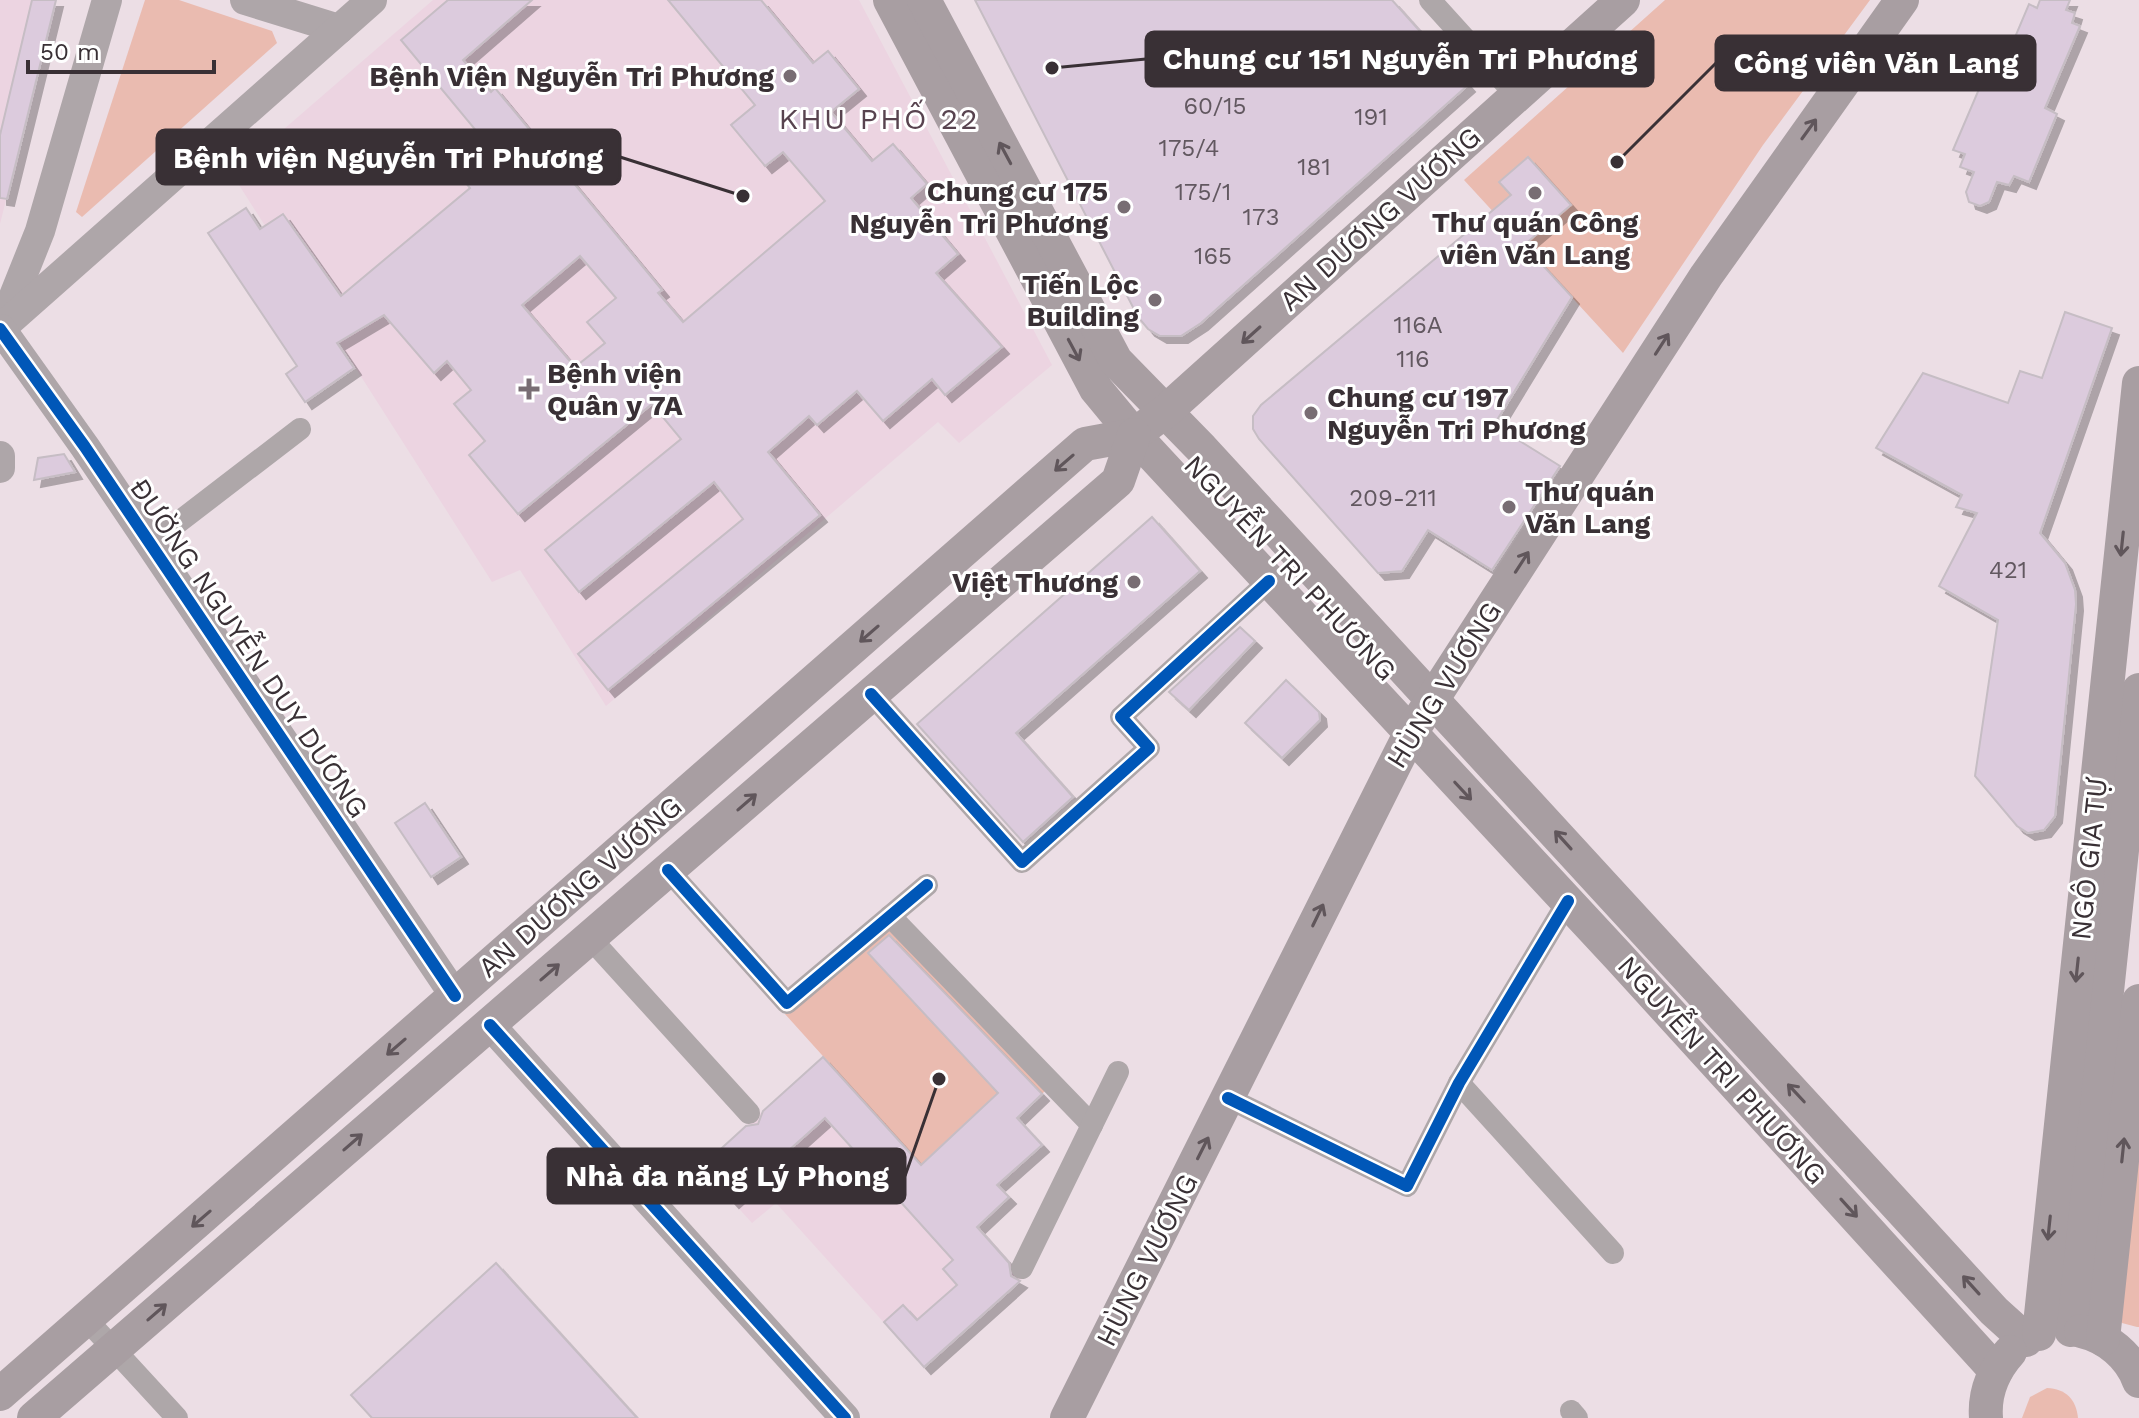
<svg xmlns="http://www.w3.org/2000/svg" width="2139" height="1418" viewBox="0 0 2139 1418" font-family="'Work Sans',sans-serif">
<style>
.built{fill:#ecd4e1}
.green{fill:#eabbb0}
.building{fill:#dccbdd;stroke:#c6bdc4;stroke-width:2;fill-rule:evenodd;filter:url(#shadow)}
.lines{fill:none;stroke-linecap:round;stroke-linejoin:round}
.street{stroke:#aea7a9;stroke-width:22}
.secondary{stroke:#aea6a9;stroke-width:30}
.primary{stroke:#a89ea2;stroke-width:34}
.cycleway-casing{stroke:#fff;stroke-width:17}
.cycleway{stroke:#0057b8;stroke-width:12}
.oneway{stroke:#60565b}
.poi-dot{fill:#786d73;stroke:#fff;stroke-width:3}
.labels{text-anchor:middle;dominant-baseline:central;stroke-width:6;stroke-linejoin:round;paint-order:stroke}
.number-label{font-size:24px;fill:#625860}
.poi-label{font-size:28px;font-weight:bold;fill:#393035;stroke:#fff;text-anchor:end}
.street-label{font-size:28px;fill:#393035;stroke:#fff}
.neighbourhood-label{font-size:30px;letter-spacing:2px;fill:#58434f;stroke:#fff}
.leader{fill:none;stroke:#393035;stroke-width:3}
.callout-dot{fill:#393035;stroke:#fff;stroke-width:3}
.callout{fill:#393035;stroke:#393035;stroke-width:3}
.callout-label{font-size:30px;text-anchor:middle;font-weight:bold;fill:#fff}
</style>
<defs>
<filter id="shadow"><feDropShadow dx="7" dy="7" stdDeviation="0" flood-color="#0004"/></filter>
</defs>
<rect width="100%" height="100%" fill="#ecdee5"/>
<g class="built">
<polygon points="0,0 56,0 0,224"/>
<polygon points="433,0 859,0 1052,365 959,443 938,422 606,706 520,570 492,582 232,174"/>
<polygon points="823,1057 1023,1278 924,1367 776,1203 752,1223 701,1167"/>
</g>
<g class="green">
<polygon points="145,0 179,0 272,31 277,43 82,217 76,212"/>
<polygon points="1665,0 1870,0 1763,145 1623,353 1464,180"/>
<polygon points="890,927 1046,1090 1017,1118 1042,1145 998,1185 1009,1197 977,1227 785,1014"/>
<polygon points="2139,1135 2139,1327 2137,1327 2122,1323 2119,1318"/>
<path d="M2047 1388C2066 1389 2076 1399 2078 1418H2022L2030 1397Z"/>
</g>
<g class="building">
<polygon points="32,0 56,0 7,199 0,198 0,135"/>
<path d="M448 0H532L463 60 491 92 495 88 662 290 658 293 683 322 825 201 783 152 765 166 731 125 755 105 668 0H761L813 63 828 51 859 89 831 112 872 161 893 144 927 184 911 198 958 254 936 273 1002 347 945 395 932 379 883 421 857 391 817 425 809 416 768 452 820 515 608 690 578 654 743 519 714 482 579 592 545 550 681 439 652 404 518 514 469 455 485 441 454 404 471 390 447 361 434 373 384 315 337 343 354 368 305 402 286 374 297 366 208 233 246 208 260 229 283 214 341 296 470 188 461 177 493 151 401 40ZM580 256 616 298 587 322 605 343 575 367 522 305Z"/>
<polygon points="975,0 1392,0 1468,85 1201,323 1181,336 1160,336 1148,329 1138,317"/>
<polygon points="2040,0 2070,0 2066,10 2075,13 2072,23 2080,26 2045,108 2057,114 2029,182 2014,176 2009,185 1997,182 1989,202 1980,206 1969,202 1966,192 1974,172 1960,167 1965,154 1953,150 1982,82 1994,87 2029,4 2037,8"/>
<polygon points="1528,157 1571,205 1524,245 1572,297 1494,425 1560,466 1492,570 1428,530 1402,571 1378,573 1259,439 1253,429 1253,416 1261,405 1511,195 1499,182"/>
<polygon points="2065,312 2112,328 2040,533 2065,563 2075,590 2076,604 2055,816 2044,830 2028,833 2017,826 1975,776 1998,620 1939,586 1977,513 1956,507 1962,495 1876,448 1923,373 2008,403 2020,371 2042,378"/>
<polygon points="64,454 75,472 34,480 38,458"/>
<polygon points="1152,517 1200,571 1016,733 1073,797 1023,842 917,724"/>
<polygon points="1240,627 1255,641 1189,710 1169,692"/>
<polygon points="1286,680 1319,712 1320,720 1282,758 1245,723"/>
<polygon points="425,803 461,857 431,877 395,823"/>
<polygon points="889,935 1042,1094 1017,1118 1042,1145 997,1185 1009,1197 977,1227 1009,1263 1011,1276 1020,1281 924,1367 884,1322 903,1305 917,1320 957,1285 943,1269 953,1260 825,1118 732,1201 701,1167 746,1126 758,1124 763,1111 823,1057 921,1165 998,1093 868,953"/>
<polygon points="496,1263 637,1418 372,1418 351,1395"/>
</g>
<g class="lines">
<g class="street">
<polyline points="1430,0 1516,95"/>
<polyline points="150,544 300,429"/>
<polyline points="871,694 1022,862 1149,748 1121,717 1269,581"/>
<polyline points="668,870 787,1003 927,885"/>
<polyline points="890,916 1092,1125"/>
<polyline points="590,938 749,1113"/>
<polyline points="1459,1083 1613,1253"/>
<polyline points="1228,1098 1407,1186 1459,1083 1568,901"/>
<polyline points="1022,1268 1118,1072"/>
<polyline points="86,1319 177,1418"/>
<polyline points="1571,1411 1577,1418"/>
</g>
<g class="secondary">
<polyline points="245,0 339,29"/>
<polyline points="4,321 40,231 107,0"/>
<polyline points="0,329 372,0"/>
<polyline points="1,329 85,447 455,996"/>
<polyline points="0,456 0,468"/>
<polyline points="490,1025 845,1418"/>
</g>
<g class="primary">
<polyline points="890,0 1096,389 1134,435 1619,957 1996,1371"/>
<polyline points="924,0 1116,361 1202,449 1994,1311 2026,1340"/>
<polyline points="2071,1330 2139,690"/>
<path d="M2081 1331C2107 1337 2130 1356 2139 1381"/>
<polyline points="2039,1334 2139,383"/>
<polyline points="2103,1339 2139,1001"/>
<polyline points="0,1394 1085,444 1134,435 1166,411 1623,0"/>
<polyline points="34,1418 1118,481 1134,435"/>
<polyline points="1067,1418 1410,734 1706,276 1902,0"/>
<path d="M1986 1418C1984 1392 1993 1371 2010 1352"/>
</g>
<g class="cycleway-casing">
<g id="cycleway">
<polyline points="0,329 85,447 455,996"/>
<polyline points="871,694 1022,862 1149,748 1121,717 1269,581"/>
<polyline points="668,870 787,1003 927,885"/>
<polyline points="490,1025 845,1418"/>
<polyline points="1228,1098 1407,1186 1459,1083 1568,901"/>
</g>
</g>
<use href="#cycleway" class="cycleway"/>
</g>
<defs><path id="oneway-shaft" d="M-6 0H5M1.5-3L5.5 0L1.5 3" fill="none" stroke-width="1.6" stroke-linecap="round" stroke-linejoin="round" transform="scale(2)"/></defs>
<g class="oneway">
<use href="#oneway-shaft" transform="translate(1809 129) rotate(-54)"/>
<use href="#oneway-shaft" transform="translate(1005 153) rotate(-118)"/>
<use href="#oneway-shaft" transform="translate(1251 335) rotate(138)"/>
<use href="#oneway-shaft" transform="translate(1662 344) rotate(-57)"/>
<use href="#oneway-shaft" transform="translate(1074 350) rotate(62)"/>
<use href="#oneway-shaft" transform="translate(1064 463) rotate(139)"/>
<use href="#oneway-shaft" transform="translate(2122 544) rotate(96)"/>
<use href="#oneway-shaft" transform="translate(1522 562) rotate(-57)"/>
<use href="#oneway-shaft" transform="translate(869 634) rotate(139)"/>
<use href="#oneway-shaft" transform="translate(1463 791) rotate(47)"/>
<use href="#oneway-shaft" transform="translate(747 802) rotate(-41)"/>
<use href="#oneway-shaft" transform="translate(1563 840) rotate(-132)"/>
<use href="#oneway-shaft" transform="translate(1318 915) rotate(-64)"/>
<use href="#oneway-shaft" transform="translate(2077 970) rotate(96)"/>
<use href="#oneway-shaft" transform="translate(550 972) rotate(-41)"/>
<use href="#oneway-shaft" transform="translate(396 1047) rotate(139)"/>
<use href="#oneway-shaft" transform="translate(1796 1093) rotate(-133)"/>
<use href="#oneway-shaft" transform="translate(353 1142) rotate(-41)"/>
<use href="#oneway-shaft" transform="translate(1203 1148) rotate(-63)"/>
<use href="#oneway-shaft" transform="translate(2123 1150) rotate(-84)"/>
<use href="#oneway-shaft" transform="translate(1849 1208) rotate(48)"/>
<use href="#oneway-shaft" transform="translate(201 1219) rotate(139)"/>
<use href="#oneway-shaft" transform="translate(2049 1228) rotate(96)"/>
<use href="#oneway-shaft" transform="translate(1971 1285) rotate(-132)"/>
<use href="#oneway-shaft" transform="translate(157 1312) rotate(-41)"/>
</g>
<g class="poi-dot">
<circle cx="790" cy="76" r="8"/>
<circle cx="1535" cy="193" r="8"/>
<circle cx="1124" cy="207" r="8"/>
<circle cx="1155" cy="300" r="8"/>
<path d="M525 377h8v8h8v8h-8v8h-8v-8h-8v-8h8z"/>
<circle cx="1311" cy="413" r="8"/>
<circle cx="1509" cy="507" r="8"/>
<circle cx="1134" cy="582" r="8"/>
</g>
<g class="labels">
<g class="number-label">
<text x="1215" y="106">60/15</text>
<text x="1371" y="117">191</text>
<text x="1189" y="148">175/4</text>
<text x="1314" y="167">181</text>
<text x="1203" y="192">175/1</text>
<text x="1261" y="217">173</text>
<text x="1213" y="256">165</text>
<text x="1418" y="325">116A</text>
<text x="1413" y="359">116</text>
<text x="1393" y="498">209-211</text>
<text x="2008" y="570">421</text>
</g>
<g class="poi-label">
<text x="774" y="76">Bệnh Viện Nguyễn Tri Phương</text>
<text x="1108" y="191">Chung cư 175<tspan x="1108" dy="32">Nguyễn Tri Phương</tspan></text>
<text x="1535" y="222" text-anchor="middle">Thư quán Công<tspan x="1535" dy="32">viên Văn Lang</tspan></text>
<text x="1139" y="284">Tiến Lộc<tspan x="1139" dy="32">Building</tspan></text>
<text x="547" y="373" text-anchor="start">Bệnh viện<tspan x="547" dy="32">Quân y 7A</tspan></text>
<text x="1327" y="397" text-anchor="start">Chung cư 197<tspan x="1327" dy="32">Nguyễn Tri Phương</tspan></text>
<text x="1525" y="491" text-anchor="start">Thư quán<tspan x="1525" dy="32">Văn Lang</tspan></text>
<text x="1118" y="582">Việt Thương</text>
</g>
<g class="street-label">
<text transform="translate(1380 219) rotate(-42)">AN DƯƠNG VƯƠNG</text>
<text transform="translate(1290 568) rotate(47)">NGUYỄN TRI PHƯƠNG</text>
<text transform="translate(249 648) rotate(56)">ĐƯỜNG NGUYỄN DUY DƯƠNG</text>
<text transform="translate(1444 685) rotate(-58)">HÙNG VƯƠNG</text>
<text transform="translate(2089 859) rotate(-84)">NGÔ GIA TỰ</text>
<text transform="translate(580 887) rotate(-41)">AN DƯƠNG VƯƠNG</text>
<text transform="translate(1722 1070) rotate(48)">NGUYỄN TRI PHƯƠNG</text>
<text transform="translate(1147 1260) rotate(-63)">HÙNG VƯƠNG</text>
</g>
<g class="neighbourhood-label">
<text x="879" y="118">KHU PHỐ 22</text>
</g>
</g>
<path class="leader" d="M1052 68L1146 59M1617 162L1716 63M743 196L620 157M939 1079L905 1176"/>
<g class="callout-dot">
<circle cx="1052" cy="68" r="8"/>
<circle cx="1617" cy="162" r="8"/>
<circle cx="743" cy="196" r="8"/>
<circle cx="939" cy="1079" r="8"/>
</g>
<g class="callout">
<rect x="1146" y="32" width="507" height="54" rx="8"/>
<rect x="1716" y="36" width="319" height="54" rx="8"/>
<rect x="157" y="130" width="463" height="54" rx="8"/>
<rect x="548" y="1149" width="357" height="54" rx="8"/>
</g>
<g class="callout-label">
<text x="1400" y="69">Chung cư 151 Nguyễn Tri Phương</text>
<text x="1876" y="73">Công viên Văn Lang</text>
<text x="388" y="168">Bệnh viện Nguyễn Tri Phương</text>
<text x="727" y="1186">Nhà đa năng Lý Phong</text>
</g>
<path d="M28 60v12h186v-12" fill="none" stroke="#393035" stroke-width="4"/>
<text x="40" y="60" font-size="24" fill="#393035" stroke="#ffffff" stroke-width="6" paint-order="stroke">50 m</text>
</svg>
